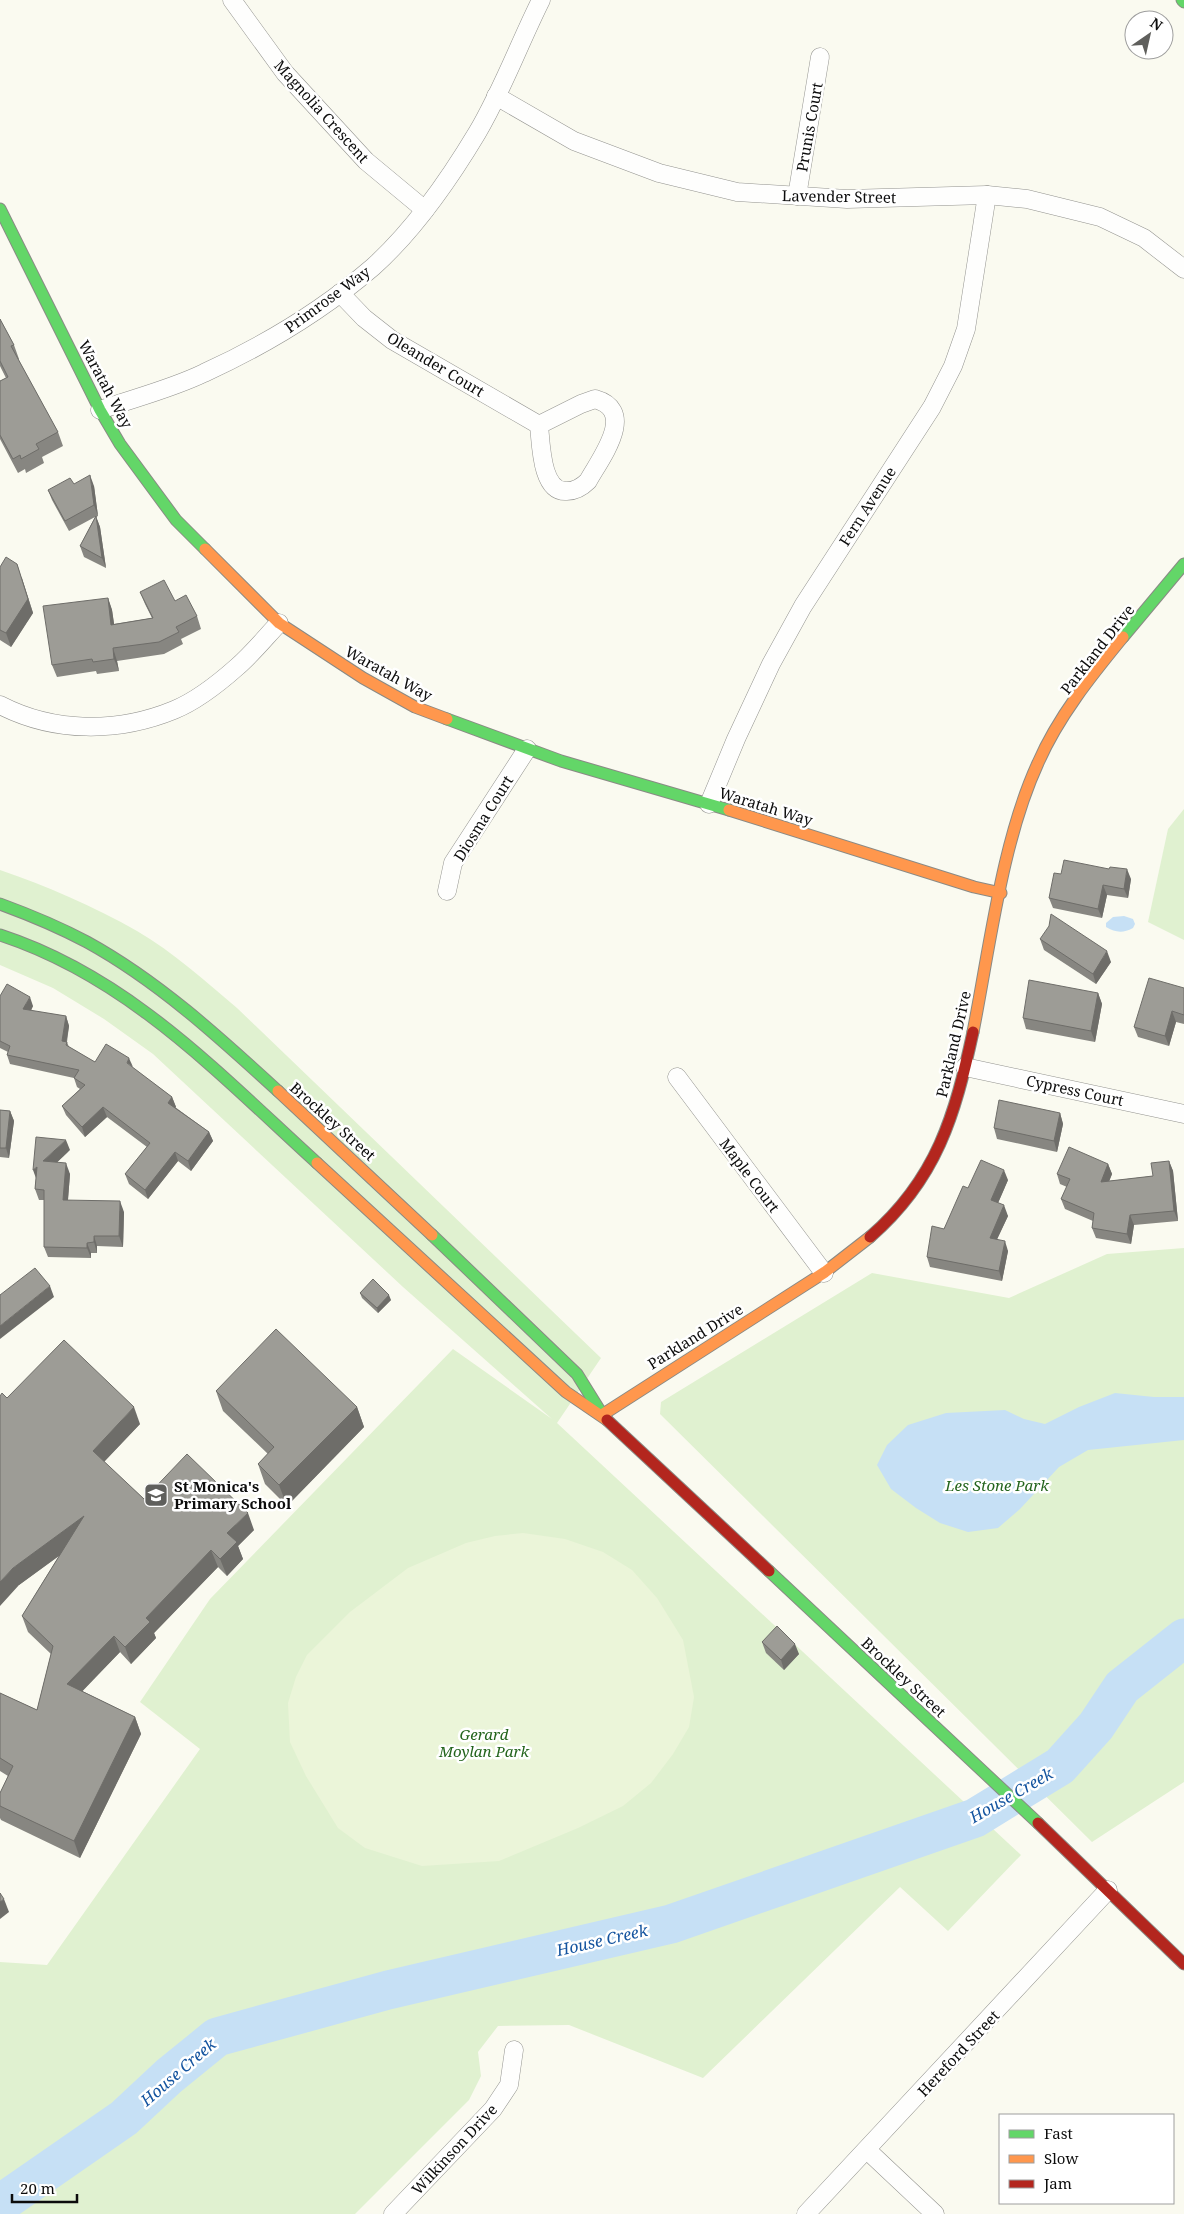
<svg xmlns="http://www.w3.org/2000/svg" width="1184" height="2214" viewBox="0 0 1184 2214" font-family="'Noto Serif',serif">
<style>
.green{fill:#e0f1d0}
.pitch{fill:#ebf5d9}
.water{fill:#c6e0f5}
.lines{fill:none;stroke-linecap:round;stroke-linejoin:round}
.river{stroke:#c6e0f5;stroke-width:39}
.street-casing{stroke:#93938f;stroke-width:19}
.fast-casing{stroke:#8a8a85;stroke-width:13}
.slow-casing{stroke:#8a8a85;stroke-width:13}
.jam-casing{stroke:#8a8a85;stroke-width:13}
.street{stroke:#fefefd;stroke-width:18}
.fast{stroke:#63d668;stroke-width:11}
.slow{stroke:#ff974d;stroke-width:11}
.jam{stroke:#b3261e;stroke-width:11}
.wall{fill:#878681}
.shaded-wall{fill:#6e6d69}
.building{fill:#9d9c96;stroke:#6e6d69}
.labels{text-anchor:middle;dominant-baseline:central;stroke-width:5;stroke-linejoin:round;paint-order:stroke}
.street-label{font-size:15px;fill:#0c0c0c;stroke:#fff}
.park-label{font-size:15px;font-style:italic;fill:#23641c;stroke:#fff}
.poi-label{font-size:15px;font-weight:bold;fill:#0c0c0c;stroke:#fff;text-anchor:start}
.water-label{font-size:16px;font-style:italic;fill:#14549f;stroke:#fff}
</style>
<rect width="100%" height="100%" fill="#fafaf0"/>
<g class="green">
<polygon points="1184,809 1184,940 1148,922 1168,829"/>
<path d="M0 870C47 886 93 906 137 931 173 952 205 981 237 1008L601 1358 557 1423 1021 1855 948 1931 900 1887 703 2078 569 2025 498 2026 478 2052 481 2076 469 2100 355 2214H0V1962L47 1965 200 1749 140 1702 210 1599 453 1349 552 1419 403 1287 153 1054 104 1019 53 988 0 965Z"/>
<polygon points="1184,1248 1184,1782 1092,1842 660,1414 661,1402 872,1273 1009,1298 1107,1254"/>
</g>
<polygon class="pitch" points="523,1533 565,1539 603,1552 632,1570 657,1598 683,1640 694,1697 689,1727 673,1754 651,1783 623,1806 578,1828 499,1861 422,1866 365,1848 338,1828 306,1776 290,1742 288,1703 296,1677 307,1655 350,1612 408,1568 466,1543 495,1536"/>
<g class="water">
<path d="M1124 916 1133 919 1135 924 1133 928C1122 934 1115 932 1106 927V923L1113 917Z"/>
<polygon points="1115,1393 1154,1397 1184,1397 1184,1440 1088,1450 1059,1467 1020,1509 998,1528 968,1532 940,1523 916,1508 891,1489 877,1465 887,1445 908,1425 946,1413 1005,1410 1024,1419 1045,1424 1079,1407"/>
</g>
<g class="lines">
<polyline class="river" points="0,2204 124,2118 169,2076 217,2037 388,1990 671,1924 975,1818 1060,1766 1096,1726 1122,1687 1184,1638"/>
<g class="street-casing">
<g id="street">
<polyline points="232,0 285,73 366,161 425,210"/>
<polyline points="496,96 574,141 659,173 737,192 847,199 987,195 1027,199 1100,217 1144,238 1184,269"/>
<polyline points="797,196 820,57"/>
<path d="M340 293 364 318 392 340 539 425 581 404 595 399C638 411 600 459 588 481 582 487 576 491 567 491 541 493 541 443 539 425"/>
<path d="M100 410C134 398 171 389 204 373 263 346 323 310 373 267 412 232 450 178 477 133 502 91 519 44 541 0"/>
<path d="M0 705C54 733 118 733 174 710 196 701 219 683 237 667 252 654 265 638 279 623"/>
<polyline points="709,804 736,739 771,664 803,606 932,407 953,366 966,329 987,195"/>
<polyline points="447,891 453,863 527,749"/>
<polyline points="965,1067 1184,1114"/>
<polyline points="677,1077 824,1273"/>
<polyline points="867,2150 935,2214"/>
<polyline points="393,2214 493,2109 509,2085 514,2050"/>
<polyline points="806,2214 1108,1890"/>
</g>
</g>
<g class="fast-casing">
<g id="fast">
<polyline points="1182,0 1184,2"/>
<polyline points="0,209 100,410 120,444 176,520 205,549"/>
<polyline points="1123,637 1184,564"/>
<polyline points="447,719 561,761 729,810"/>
<path d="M0 904C30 915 59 927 87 942 158 981 219 1037 278 1091"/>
<path d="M0 935C129 977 219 1074 317 1163"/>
<polyline points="432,1235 577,1374 600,1411"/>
<polyline points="769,1571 1038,1823"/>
</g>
</g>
<g class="slow-casing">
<g id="slow">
<polyline points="205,549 279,623 363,678 415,707 447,719"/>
<polyline points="729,810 974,887 1001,893"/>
<path d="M973 1032C990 946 1002 841 1038 763 1058 717 1091 676 1123 637"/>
<polyline points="278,1091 432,1235"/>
<polyline points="317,1163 566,1392 607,1420"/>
<polyline points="602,1415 825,1272 870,1237"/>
</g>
</g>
<g class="jam-casing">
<g id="jam">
<path d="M870 1237C937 1179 955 1115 973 1032"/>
<polyline points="607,1420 769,1571"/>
<polyline points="1038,1823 1184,1964"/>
</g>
</g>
<use href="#street" class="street"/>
<use href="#fast" class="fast"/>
<use href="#slow" class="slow"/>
<use href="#jam" class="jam"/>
</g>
<g class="wall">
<polygon points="0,319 14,345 19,359 18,359 58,432 63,446 42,457 44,463 26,473 25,469 18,473 0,439 0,381 6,378 0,366"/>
<polygon points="74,484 94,486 98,516 96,517 100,527 106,568 84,557 80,546 95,517 69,531 52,500 48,490"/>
<polygon points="0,567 22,578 33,613 11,647 0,640"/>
<polygon points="140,592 175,601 197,616 201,629 181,639 183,644 164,654 117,661 119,671 97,674 96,671 57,677 52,665 108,598 112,610 114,624 152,618 145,604"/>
<polygon points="1061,874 1131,879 1128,898 1107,895 1102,918 1053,908 1049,898"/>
<polygon points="1040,939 1111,962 1096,984 1044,950"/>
<polygon points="1184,988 1184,1024 1176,1022 1169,1046 1138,1037 1134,1027"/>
<polygon points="1098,993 1102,1004 1095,1042 1026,1029 1023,1018"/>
<polygon points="0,996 33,1006 31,1011 66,1016 69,1026 67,1042 69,1047 95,1062 133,1068 172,1097 176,1107 175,1107 209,1132 213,1141 191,1171 178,1161 148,1199 129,1184 125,1174 147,1147 107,1117 85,1137 66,1115 62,1106 80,1089 77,1087 74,1078 10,1064 7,1055 8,1052 0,1048"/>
<polygon points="0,1110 10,1111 14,1121 9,1158 0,1157"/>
<polygon points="1060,1113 1063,1124 1057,1152 997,1139 994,1128"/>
<polygon points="70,1150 57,1162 70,1174 68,1200 124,1212 123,1247 97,1246 97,1253 91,1253 91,1258 48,1257 44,1247 44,1200 39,1200 35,1189 36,1178"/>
<polygon points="1169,1161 1173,1171 1178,1221 1134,1225 1131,1244 1096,1238 1092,1228 1093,1221 1065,1209 1061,1199 1067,1187 1060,1184 1057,1174 1108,1164 1112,1174 1109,1181 1153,1176"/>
<polygon points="1008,1180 998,1203 1008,1216 997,1239 1008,1251 1002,1281 930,1267 927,1257 968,1188"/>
<polygon points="360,1293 391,1300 378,1313 362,1298"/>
<polygon points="216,1391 357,1407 364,1427 287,1506 265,1484 258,1464 268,1454 223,1411"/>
<polygon points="7,1398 140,1424 104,1462 144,1499 254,1530 238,1546 243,1559 227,1576 218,1567 154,1633 156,1638 131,1664 120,1652 82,1691 135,1717 141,1734 80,1858 1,1820 0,1818 0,1793 8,1776 0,1771 0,1693 37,1710 51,1654 28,1632 22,1616 59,1556 19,1585"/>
<polygon points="762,1642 799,1654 784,1670 766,1653"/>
</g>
<g class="shaded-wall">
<polygon points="90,475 94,486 98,516 94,505"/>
<polygon points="96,516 100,527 106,568 102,558"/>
<polygon points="17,564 33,613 11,647 6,633"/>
<polygon points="108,598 112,610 116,637 111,625"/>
<polygon points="113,648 117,661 119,671 114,659"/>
<polygon points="1127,869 1131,879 1128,898 1124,889"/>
<polygon points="1103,885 1107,895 1102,918 1098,909"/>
<polygon points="1107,951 1111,962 1096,984 1093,974"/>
<polygon points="1098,993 1102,1004 1095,1042 1091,1031"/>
<polygon points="30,997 33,1006 26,1019 23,1009"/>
<polygon points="1172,1011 1176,1022 1169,1046 1165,1036"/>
<polygon points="66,1016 69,1026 65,1050 62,1041"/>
<polygon points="129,1058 133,1067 127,1063"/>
<polygon points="172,1097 176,1107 172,1112 168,1103"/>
<polygon points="103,1107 107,1117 85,1137 82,1127"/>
<polygon points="10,1111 14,1121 9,1158 6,1148"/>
<polygon points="1060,1113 1063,1124 1057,1152 1054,1141"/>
<polygon points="209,1132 213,1141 191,1171 188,1161"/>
<polygon points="66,1140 70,1150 47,1172 43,1161"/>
<polygon points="175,1152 178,1161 148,1199 145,1190"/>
<polygon points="1169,1161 1173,1171 1178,1221 1174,1211"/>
<polygon points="66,1163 70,1174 67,1211 63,1200"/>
<polygon points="1108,1164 1112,1174 1105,1192 1101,1182"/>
<polygon points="37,1167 37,1181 33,1170"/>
<polygon points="1004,1170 1008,1180 995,1210 991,1200"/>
<polygon points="120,1201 124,1212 123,1247 119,1236"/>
<polygon points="1004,1205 1008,1216 993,1248 990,1238"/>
<polygon points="1130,1215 1134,1225 1131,1244 1127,1234"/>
<polygon points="94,1236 97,1246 97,1253 94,1242"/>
<polygon points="1005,1241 1008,1251 1002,1281 999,1271"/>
<polygon points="87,1243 91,1253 91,1258 87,1248"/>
<polygon points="50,1286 54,1297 0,1339 0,1326"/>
<polygon points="389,1295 391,1300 378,1313 377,1308"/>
<polygon points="134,1407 140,1424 99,1467 93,1451"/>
<polygon points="357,1407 364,1427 287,1506 279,1485"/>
<polygon points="248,1513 254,1530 238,1546 243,1559 227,1576 220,1559 227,1533"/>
<polygon points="84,1516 90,1533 19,1585 0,1606 0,1582 13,1568"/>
<polygon points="211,1550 218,1567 154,1633 156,1638 131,1664 125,1647 146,1618"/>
<polygon points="114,1636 120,1652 73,1701 67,1684"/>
<polygon points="795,1644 799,1654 784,1670 781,1660"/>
<polygon points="135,1717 141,1734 80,1858 74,1841"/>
<polygon points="4,1899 9,1912 0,1919 0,1902"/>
</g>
<g class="building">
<polygon points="0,319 14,345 11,346 58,432 36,444 39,449 21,459 20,455 13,459 0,435 0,381 8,377 0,361"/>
<polygon points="90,475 94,505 65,521 48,490 70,478 74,484"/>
<polygon points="96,516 102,558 80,546"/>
<polygon points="6,557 17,564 28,599 6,633 0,630 0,567"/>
<polygon points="164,580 175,601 186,595 197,616 176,627 179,632 159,642 113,648 114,659 93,662 92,659 52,665 43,606 108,598 111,625 153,618 140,592"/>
<polygon points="1064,860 1109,869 1110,867 1127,869 1124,889 1103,885 1098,909 1049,898 1054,873 1061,874"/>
<polygon points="1051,914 1107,951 1093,974 1040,939 1049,926"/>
<polygon points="1149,978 1184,988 1184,1015 1172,1011 1165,1036 1134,1027"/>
<polygon points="1029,980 1098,993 1091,1031 1023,1018"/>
<polygon points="7,984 30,997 23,1009 66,1016 62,1041 67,1042 66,1045 95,1062 106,1044 129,1058 127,1063 172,1097 168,1103 209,1132 188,1161 175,1152 145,1190 125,1174 150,1143 103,1107 82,1127 62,1106 85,1085 74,1078 79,1070 7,1055 10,1046 0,1041 0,996"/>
<polygon points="999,1100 1060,1113 1054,1141 994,1128"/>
<polygon points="0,1110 10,1111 6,1148 0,1148"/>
<polygon points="36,1137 66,1140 43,1161 66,1163 63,1200 120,1201 119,1236 94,1236 94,1242 87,1243 87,1248 44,1247 44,1190 35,1189 37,1167 33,1170"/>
<polygon points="1069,1147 1108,1164 1101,1182 1153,1176 1151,1163 1169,1161 1174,1211 1130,1215 1127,1234 1092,1228 1094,1213 1061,1199 1070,1179 1057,1174"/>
<polygon points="981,1160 1004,1170 991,1200 1004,1205 990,1238 1005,1241 999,1271 927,1257 932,1226 944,1229 963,1186 968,1188"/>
<polygon points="35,1268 50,1286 0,1326 0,1295"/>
<polygon points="373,1279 389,1295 377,1308 360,1293"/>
<polygon points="276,1329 357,1407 279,1485 258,1464 274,1447 216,1391"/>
<polygon points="64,1340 134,1407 93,1451 144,1499 187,1454 248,1513 227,1533 237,1542 220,1559 211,1550 146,1618 150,1622 125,1647 114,1636 67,1684 135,1717 74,1841 0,1806 0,1793 13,1766 0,1758 0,1693 37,1710 53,1646 22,1616 84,1516 13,1568 0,1582 0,1396 2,1393 7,1398"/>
<polygon points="777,1626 795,1644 781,1660 762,1642"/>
<polygon points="0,1893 4,1899 0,1902"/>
</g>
<defs>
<g id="school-square" transform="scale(1.25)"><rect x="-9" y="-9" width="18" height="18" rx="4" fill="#5f5f5c" stroke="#fff"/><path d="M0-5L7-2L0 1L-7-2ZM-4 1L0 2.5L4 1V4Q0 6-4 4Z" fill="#fff"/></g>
</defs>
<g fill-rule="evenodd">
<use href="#school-square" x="156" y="1495"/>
</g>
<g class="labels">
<g class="street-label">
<text transform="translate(322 111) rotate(48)">Magnolia Crescent</text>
<text transform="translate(809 127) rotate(-80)">Prunis Court</text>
<text transform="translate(839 196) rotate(1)">Lavender Street</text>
<text transform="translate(327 299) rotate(-36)">Primrose Way</text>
<text transform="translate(436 364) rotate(31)">Oleander Court</text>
<text transform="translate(106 384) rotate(62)">Waratah Way</text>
<text transform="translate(867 506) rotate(-57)">Fern Avenue</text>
<text transform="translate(1097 649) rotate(-52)">Parkland Drive</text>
<text transform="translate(389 673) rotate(29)">Waratah Way</text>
<text transform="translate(766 806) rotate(17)">Waratah Way</text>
<text transform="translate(483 818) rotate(-58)">Diosma Court</text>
<text transform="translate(953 1044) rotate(-77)">Parkland Drive</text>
<text transform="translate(1075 1090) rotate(12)">Cypress Court</text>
<text transform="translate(333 1121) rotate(42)">Brockley Street</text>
<text transform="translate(750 1175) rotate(53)">Maple Court</text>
<text transform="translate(695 1336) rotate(-32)">Parkland Drive</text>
<text transform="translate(904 1677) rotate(43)">Brockley Street</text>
<text transform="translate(958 2053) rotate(-47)">Hereford Street</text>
<text transform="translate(454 2149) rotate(-47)">Wilkinson Drive</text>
</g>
<g class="park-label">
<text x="997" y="1485">Les Stone Park</text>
<text x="484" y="1734">Gerard<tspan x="484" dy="17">Moylan Park</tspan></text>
</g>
<g class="poi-label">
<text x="174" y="1486">St Monica's<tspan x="174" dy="17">Primary School</tspan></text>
</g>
<g class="water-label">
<text transform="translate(1011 1795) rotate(-30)">House Creek</text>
<text transform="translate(602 1940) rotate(-13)">House Creek</text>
<text transform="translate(178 2072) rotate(-41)">House Creek</text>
</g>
</g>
<rect x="999" y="2114" width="175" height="90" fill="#ffffff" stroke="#9e9e9e"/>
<rect x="1009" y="2130" width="25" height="8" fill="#63d668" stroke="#9e9e9e"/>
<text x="1044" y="2139" font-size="15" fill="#0c0c0c">Fast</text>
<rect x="1009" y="2155" width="25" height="8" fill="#ff974d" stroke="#9e9e9e"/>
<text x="1044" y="2164" font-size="15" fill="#0c0c0c">Slow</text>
<rect x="1009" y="2180" width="25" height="8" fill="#b3261e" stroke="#9e9e9e"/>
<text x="1044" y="2189" font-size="15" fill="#0c0c0c">Jam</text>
<g transform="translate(1149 35) rotate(34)"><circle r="24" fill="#ffffff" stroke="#9e9e9e"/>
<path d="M0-4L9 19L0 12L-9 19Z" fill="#5f5f5c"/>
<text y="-8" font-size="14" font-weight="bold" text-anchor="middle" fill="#0c0c0c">N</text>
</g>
<path d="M12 2194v8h65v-8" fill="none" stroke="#0c0c0c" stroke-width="2.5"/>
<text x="20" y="2194" font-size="15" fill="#0c0c0c" stroke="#ffffff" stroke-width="4" paint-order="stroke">20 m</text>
</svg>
